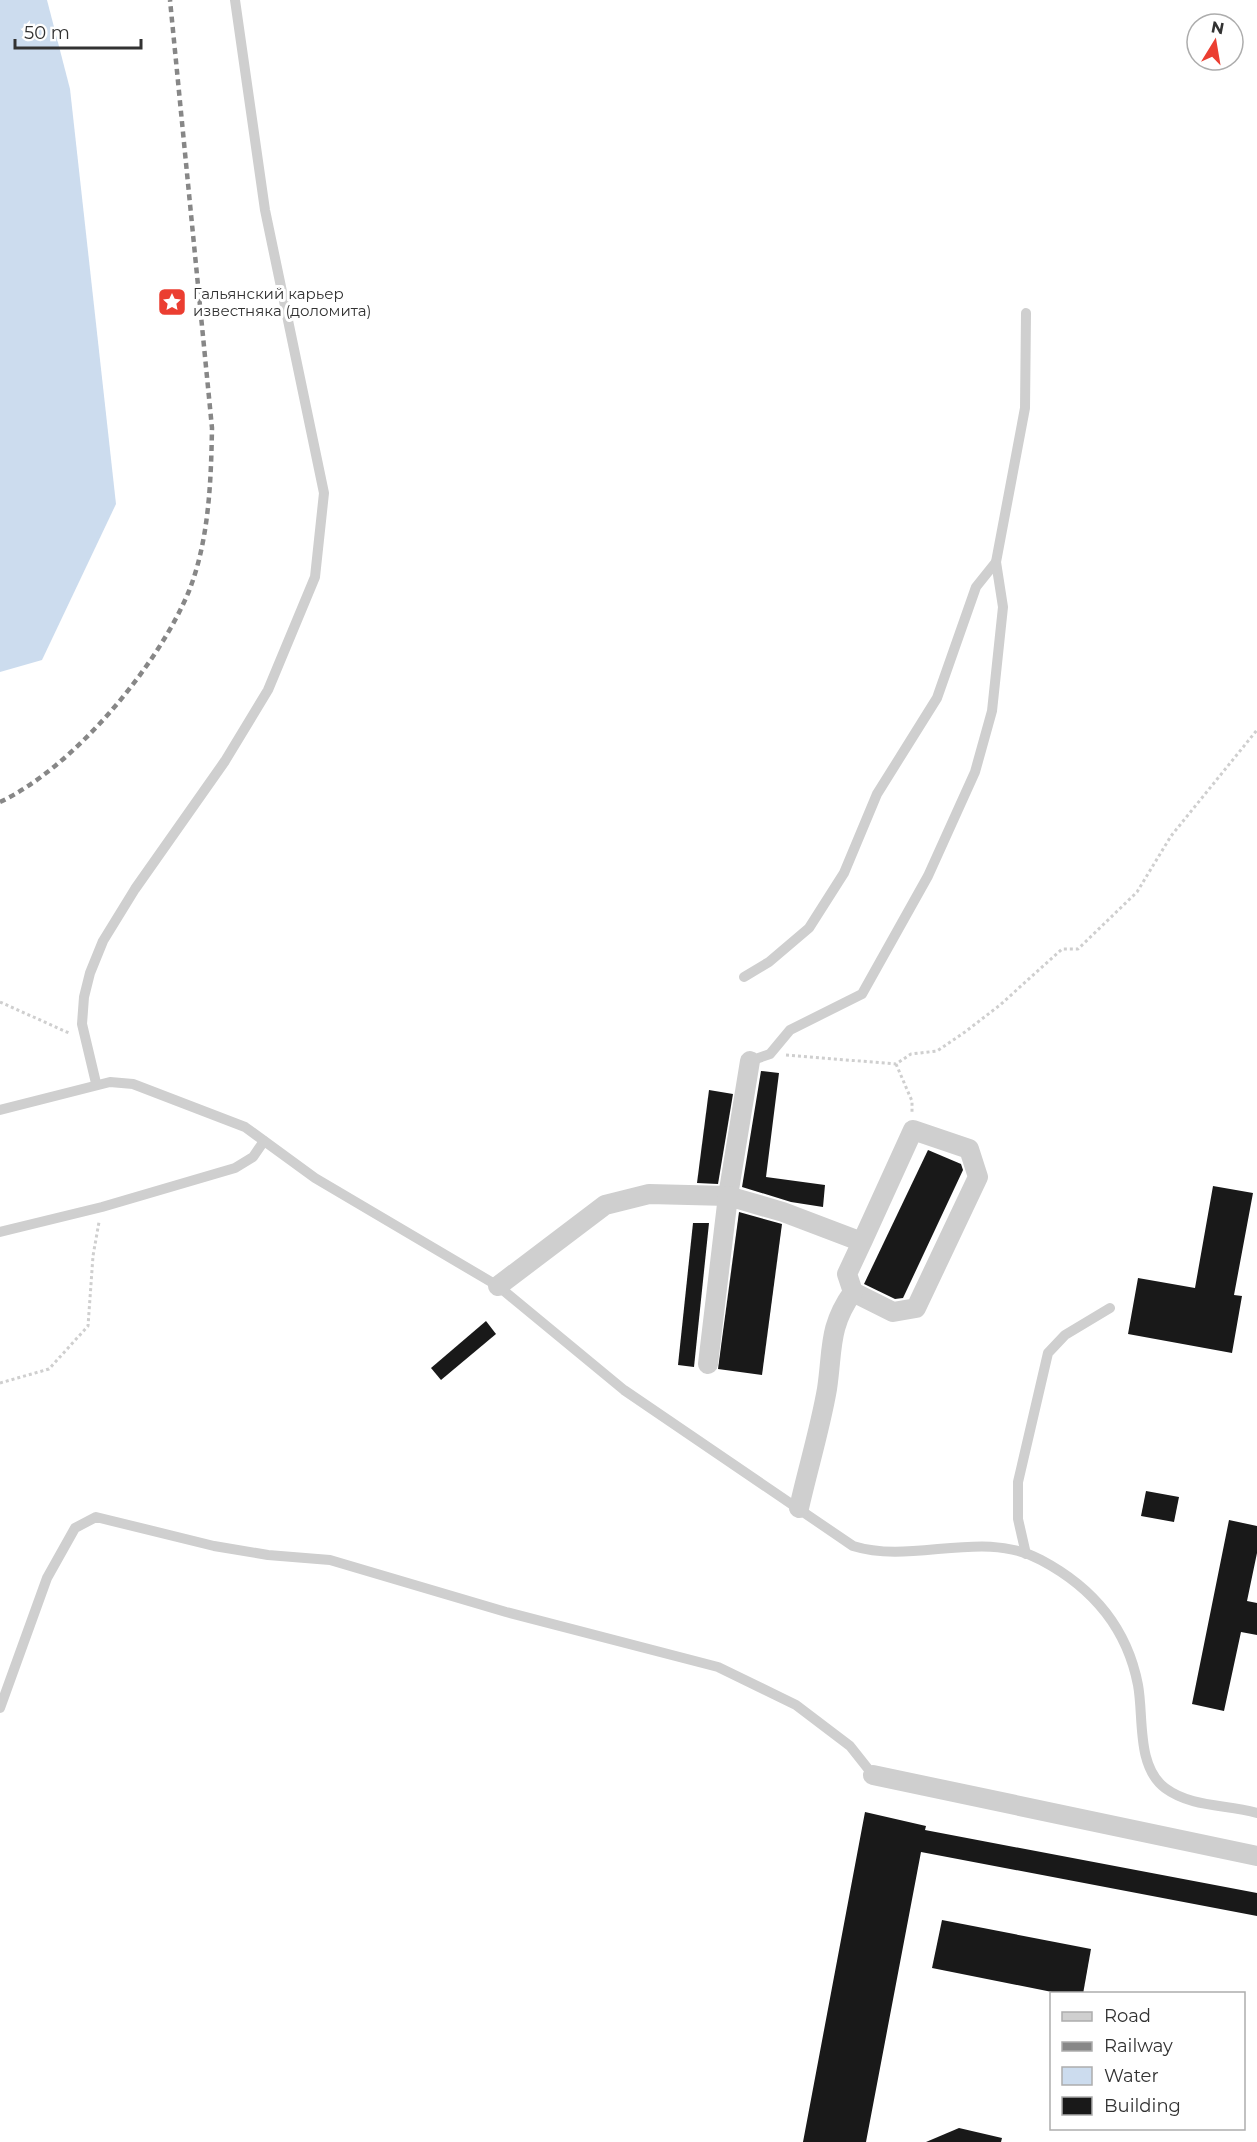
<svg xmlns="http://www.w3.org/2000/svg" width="1257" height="2142" viewBox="0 0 1257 2142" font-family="Montserrat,sans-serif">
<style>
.water{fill:#ccdcee}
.building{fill:#191919}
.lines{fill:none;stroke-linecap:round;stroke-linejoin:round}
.path{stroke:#cfcfcf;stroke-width:3;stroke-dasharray:3 3;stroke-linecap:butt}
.service{stroke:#cfcfcf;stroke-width:10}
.minor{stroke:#cfcfcf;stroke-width:20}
.rail{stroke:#878787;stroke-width:4.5;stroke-dasharray:6 4.5;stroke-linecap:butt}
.labels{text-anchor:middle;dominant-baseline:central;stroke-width:6;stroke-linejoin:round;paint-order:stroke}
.poi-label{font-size:15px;fill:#323232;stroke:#fff;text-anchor:start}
</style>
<rect width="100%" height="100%" fill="#fff"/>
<polygon class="water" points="0,0 47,0 70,89 116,504 42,660 0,672"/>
<g class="building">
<polygon points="761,1071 779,1073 766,1177 825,1185 823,1207 791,1202 742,1187"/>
<polygon points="709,1090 733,1094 718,1184 697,1183"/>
<polygon points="928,1150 961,1164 963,1170 903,1298 895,1299 864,1284"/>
<polygon points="1213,1186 1253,1193 1234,1295 1242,1296 1232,1353 1128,1334 1138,1278 1195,1288"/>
<polygon points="739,1212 782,1224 762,1375 718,1369"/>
<polygon points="693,1223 709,1223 694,1367 678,1365"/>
<polygon points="486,1321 496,1334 441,1380 431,1368"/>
<polygon points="1146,1491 1179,1497 1174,1522 1141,1516"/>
<polygon points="1229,1520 1257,1526 1257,1553 1247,1601 1257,1603 1257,1635 1241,1632 1224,1711 1192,1704"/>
<polygon points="865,1812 926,1826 925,1830 1257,1893 1257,1916 921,1852 866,2142 803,2142"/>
<polygon points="942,1920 1091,1949 1083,1994 1062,1994 932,1968"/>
<polygon points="959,2128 1002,2138 1001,2142 926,2142"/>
</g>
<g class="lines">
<g class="path">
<polyline points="0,1002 69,1033"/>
<polyline points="786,1055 896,1064 911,1054 937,1051 965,1032 1000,1005 1062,949 1078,949 1137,892 1171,836 1257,730"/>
<polyline points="896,1064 912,1101 912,1112"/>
<polyline points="0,1383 49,1369 88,1326 93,1256 99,1222"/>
</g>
<g class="service">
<polyline points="744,977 769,962 809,928 844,873 877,794 937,698 976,587 996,562"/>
<polyline points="750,1061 770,1054 790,1030 862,994 928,876 975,772 992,711 1003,607 996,562 1025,408 1026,313"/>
<polyline points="96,1083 82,1024 84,997 90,973 103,941 135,889 225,761 268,690 315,577 324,493 265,210 235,0"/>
<path d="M0 1110 110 1082 133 1084 245 1127 315 1178 498 1286 624 1390 853 1546C914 1565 982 1528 1041 1560 1092 1587 1127 1628 1138 1685 1144 1717 1136 1766 1165 1788 1192 1808 1227 1804 1257 1813"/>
<polyline points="0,1232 102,1207 235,1168 253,1157 264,1141"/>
<polyline points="1026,1554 1018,1519 1018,1482 1048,1353 1065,1335 1110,1308"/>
<polyline points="0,1708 47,1578 75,1528 96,1517 214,1546 268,1555 330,1560 506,1612 718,1667 796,1705 850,1746 873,1775"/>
</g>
<g class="minor">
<polyline points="498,1286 605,1205 649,1194 728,1196 750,1061"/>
<polyline points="708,1364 728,1196 783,1212 862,1242 847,1274 853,1292 893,1312 916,1308 978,1177 969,1149 913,1130 862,1242"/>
<path d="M799 1508C808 1468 820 1429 827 1389 833 1349 828 1327 853 1292"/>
<polyline points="873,1775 1257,1856"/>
</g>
<path class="rail" d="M0 802C74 767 158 666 189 591 209 540 211 482 212 428L170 0"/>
</g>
<defs>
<g id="sight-square" transform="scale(1.5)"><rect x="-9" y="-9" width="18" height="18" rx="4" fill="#eb3e31" stroke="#fff"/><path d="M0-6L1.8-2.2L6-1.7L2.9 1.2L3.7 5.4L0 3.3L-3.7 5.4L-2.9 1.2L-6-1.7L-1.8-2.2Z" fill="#fff"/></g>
</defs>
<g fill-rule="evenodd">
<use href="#sight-square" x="172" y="302"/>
</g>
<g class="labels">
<g class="poi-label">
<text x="193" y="293">Гальянский карьер<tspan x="193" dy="17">известняка (доломита)</tspan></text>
</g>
</g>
<rect x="1050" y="1992" width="195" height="138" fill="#ffffff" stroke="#adadad" stroke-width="1.5"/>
<rect x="1062" y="2012" width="30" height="9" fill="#cfcfcf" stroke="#adadad" stroke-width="1.5"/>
<text x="1104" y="2022" font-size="18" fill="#323232">Road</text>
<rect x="1062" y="2042" width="30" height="9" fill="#878787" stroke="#adadad" stroke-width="1.5"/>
<text x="1104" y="2052" font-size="18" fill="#323232">Railway</text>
<rect x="1062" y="2067" width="30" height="18" fill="#ccdcee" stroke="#adadad" stroke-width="1.5"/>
<text x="1104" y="2082" font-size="18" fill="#323232">Water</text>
<rect x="1062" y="2097" width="30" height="18" fill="#191919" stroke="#adadad" stroke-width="1.5"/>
<text x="1104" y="2112" font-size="18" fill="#323232">Building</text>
<g transform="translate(1215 42) rotate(11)"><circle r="28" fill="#ffffff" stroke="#adadad" stroke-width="1.5"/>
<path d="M0-4.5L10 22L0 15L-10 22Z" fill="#eb3e31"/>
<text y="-9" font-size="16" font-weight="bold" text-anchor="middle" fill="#323232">N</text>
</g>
<path d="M15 39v9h126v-9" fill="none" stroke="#323232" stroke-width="3"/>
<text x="24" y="39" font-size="18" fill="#323232" stroke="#ffffff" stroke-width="4.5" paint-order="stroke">50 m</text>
</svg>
